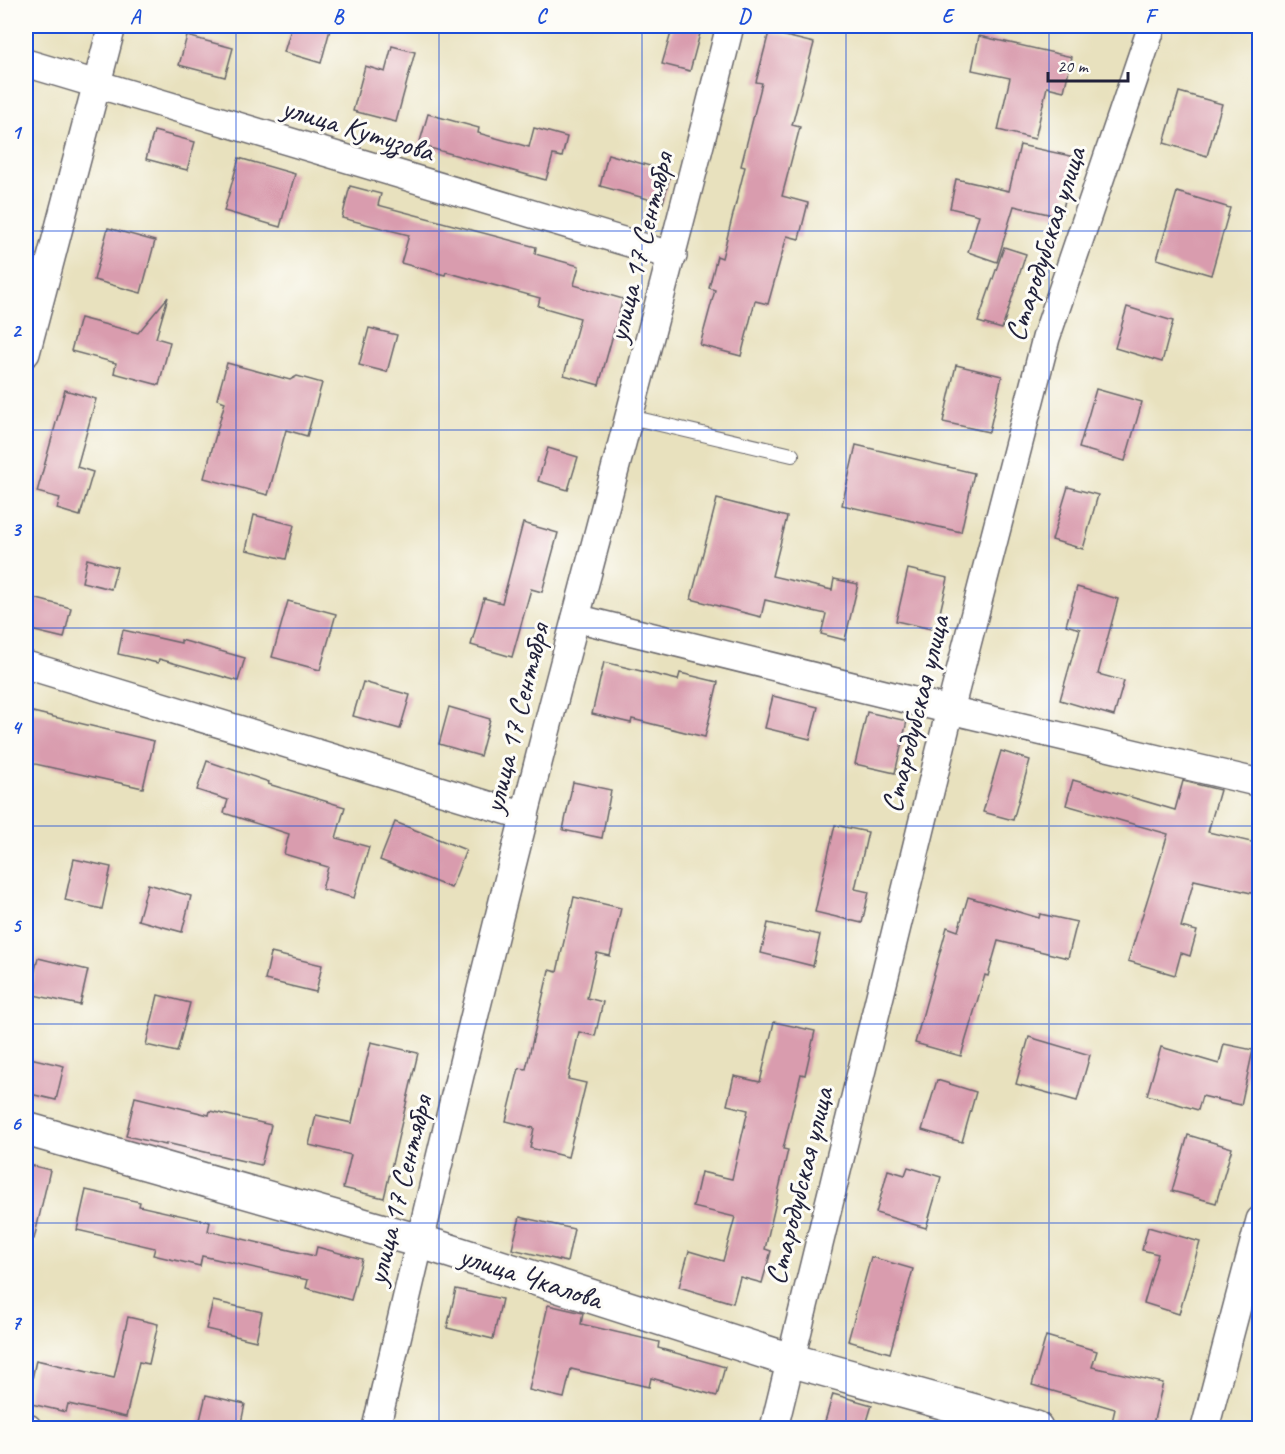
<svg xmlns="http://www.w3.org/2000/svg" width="1285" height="1454" viewBox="0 0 1285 1454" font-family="Caveat,sans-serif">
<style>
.building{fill:#d99cae}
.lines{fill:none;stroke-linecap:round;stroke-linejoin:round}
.lane-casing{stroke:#676569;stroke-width:16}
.street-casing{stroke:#676569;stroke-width:30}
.secondary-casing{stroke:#676569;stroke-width:36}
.lane{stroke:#fff;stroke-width:14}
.street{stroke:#fff;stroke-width:27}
.secondary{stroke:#fff;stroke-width:33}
.grid{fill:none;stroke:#1d4ed8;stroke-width:1.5;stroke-opacity:0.55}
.labels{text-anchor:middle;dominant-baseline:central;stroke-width:6;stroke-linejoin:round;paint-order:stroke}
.street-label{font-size:30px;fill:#22223b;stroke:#fdfcf7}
.neatline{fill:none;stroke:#1d4ed8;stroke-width:2}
.grid-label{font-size:20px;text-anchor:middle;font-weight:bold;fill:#1d4ed8}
</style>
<rect width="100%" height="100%" fill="#fdfcf7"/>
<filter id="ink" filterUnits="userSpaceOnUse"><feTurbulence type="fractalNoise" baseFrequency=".0167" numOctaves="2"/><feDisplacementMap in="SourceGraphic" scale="12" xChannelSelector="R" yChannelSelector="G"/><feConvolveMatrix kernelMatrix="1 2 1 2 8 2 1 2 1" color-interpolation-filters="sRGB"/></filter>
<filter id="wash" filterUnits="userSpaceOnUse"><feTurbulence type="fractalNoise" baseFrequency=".008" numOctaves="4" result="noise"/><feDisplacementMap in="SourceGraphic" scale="24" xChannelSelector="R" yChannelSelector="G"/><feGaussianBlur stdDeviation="1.35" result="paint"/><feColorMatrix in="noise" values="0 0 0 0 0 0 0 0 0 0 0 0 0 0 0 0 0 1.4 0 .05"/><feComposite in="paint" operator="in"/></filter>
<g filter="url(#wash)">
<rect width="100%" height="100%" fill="#e8e1be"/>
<g id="blocks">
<g class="building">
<polygon points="292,26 331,26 321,63 284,52"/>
<polygon points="673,26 702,26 690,71 662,64"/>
<polygon points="769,32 814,43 792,125 800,127 782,196 808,203 799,239 787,236 768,304 755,301 741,356 700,345 715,290 709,288 717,256 722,258 745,167 741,166 762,83 756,82"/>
<polygon points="187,36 233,48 225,77 179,65"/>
<polygon points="979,36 1072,57 1064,91 1047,87 1035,139 998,130 1010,78 972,70"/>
<polygon points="392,46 415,52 396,122 353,111 365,66 385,72"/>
<polygon points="1179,92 1222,104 1207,156 1164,143"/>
<polygon points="428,114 479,128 478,133 529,147 534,128 567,137 562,157 553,155 546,180 419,145"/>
<polygon points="154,131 195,142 187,170 146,159"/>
<polygon points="1020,145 1075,157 1061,217 1014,206 997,262 968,252 979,215 950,208 956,179 1009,191"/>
<polygon points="608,154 671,172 663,203 600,186"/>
<polygon points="239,158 295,174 280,227 224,211"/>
<polygon points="350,186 381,194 378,205 536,247 535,254 579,266 574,285 623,299 599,385 564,375 580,318 538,306 540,298 446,272 445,275 401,263 409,235 342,218"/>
<polygon points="1177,192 1230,208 1211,275 1157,259"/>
<polygon points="108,228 155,241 141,293 94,280"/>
<polygon points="1004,247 1026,254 1002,329 978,322"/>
<polygon points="168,297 156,338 170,342 159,385 114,373 116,363 71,351 80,318 138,333"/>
<polygon points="1127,307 1173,321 1162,362 1115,348"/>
<polygon points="369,328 397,335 387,372 359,365"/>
<polygon points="227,363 290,380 297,376 322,383 307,436 286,430 268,495 204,478 225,402 217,399"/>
<polygon points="956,365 1002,376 989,432 943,422"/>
<polygon points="1096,389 1142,402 1125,461 1079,448"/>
<polygon points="65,390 96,399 77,467 93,472 80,516 57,509 60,498 37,492"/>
<polygon points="856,445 974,473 961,532 842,505"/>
<polygon points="548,448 578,457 568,490 538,481"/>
<polygon points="1068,487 1098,495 1083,549 1052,540"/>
<polygon points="717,499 787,517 772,576 832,590 834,579 858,584 845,640 821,634 826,614 765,600 761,617 691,599"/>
<polygon points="254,515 294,525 286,559 246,550"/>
<polygon points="523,523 558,533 542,592 531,589 512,657 471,645 484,598 502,603"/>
<polygon points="87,559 117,567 111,589 82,582"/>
<polygon points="908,569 948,578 936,630 896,621"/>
<polygon points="1077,587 1118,599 1098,674 1124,681 1114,716 1060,700 1080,629 1066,625"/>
<polygon points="26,596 71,608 64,638 26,629"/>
<polygon points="288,601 336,614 320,670 272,657"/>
<polygon points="123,630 181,643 181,640 245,658 238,681 159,659 158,663 118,654"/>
<polygon points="604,662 678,680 680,673 718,682 705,737 632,719 631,723 592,714"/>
<polygon points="363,682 410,695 400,729 353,716"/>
<polygon points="773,696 818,707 810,739 765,728"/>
<polygon points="449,707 490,719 480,756 439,744"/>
<polygon points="33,712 154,741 143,788 26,762 26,743"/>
<polygon points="867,712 907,721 895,773 855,764"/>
<polygon points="1001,751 1030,760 1013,820 983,812"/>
<polygon points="207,761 269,782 268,784 345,807 336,838 369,847 354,898 322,889 328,867 284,854 289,834 224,813 228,800 197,790"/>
<polygon points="1073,780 1175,810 1183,781 1220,790 1208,832 1260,844 1260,895 1194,880 1181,927 1197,931 1190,956 1181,953 1175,975 1128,961 1168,834 1066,805"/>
<polygon points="573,782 611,790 602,838 563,830"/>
<polygon points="395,822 466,850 451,888 380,860"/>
<polygon points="835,825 868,832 855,889 869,892 862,923 815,912"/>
<polygon points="74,859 111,867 102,909 65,900"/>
<polygon points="148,884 191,896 182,932 138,920"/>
<polygon points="574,897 621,908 610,956 597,953 587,998 603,1002 595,1036 579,1032 568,1079 586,1083 568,1157 530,1148 534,1128 506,1121 519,1068 526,1069 549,970 557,972"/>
<polygon points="968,897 1039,918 1040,914 1077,922 1068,958 998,941 988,976 985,975 961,1056 915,1043 947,927 958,931"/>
<polygon points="768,923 820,935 813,966 761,953"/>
<polygon points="271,953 322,965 316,992 265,980"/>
<polygon points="38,958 88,970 80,1005 29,994"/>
<polygon points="158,995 190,1003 177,1052 146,1045"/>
<polygon points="774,1022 815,1031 805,1075 801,1074 783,1149 788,1150 765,1249 771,1251 762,1283 740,1277 733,1303 679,1287 689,1251 723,1261 735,1217 693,1207 701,1172 732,1179 748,1110 727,1105 734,1076 760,1082"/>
<polygon points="1029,1037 1090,1055 1077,1101 1016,1084"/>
<polygon points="371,1042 418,1053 384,1198 343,1188 351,1155 309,1145 316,1115 352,1123"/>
<polygon points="1224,1044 1253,1050 1241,1105 1202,1096 1198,1110 1147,1095 1161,1047 1219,1064"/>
<polygon points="26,1057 64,1066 56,1100 26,1093"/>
<polygon points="937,1080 976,1092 962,1142 922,1130"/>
<polygon points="135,1097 209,1115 210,1111 271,1125 261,1165 166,1143 166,1145 126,1136"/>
<polygon points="1188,1135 1232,1148 1216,1203 1172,1191"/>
<polygon points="26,1164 50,1170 34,1239 26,1238"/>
<polygon points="908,1167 941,1177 926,1228 876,1213 888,1170 905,1175"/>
<polygon points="86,1190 140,1202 139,1206 210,1222 208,1231 315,1256 317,1247 362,1259 351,1300 306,1288 308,1280 202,1256 200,1266 153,1255 155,1248 77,1230"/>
<polygon points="520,1217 574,1229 567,1262 512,1249"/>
<polygon points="1148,1227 1200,1242 1179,1314 1144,1303 1158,1254 1142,1250"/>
<polygon points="871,1257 913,1269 890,1353 848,1341"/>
<polygon points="456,1289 502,1299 493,1339 447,1328"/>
<polygon points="213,1301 262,1312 256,1341 206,1329"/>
<polygon points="548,1305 583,1313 581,1324 659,1342 658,1348 725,1367 717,1396 651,1378 649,1387 571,1369 564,1398 529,1390"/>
<polygon points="128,1317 158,1324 149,1364 139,1362 126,1417 68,1404 66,1412 27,1403 36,1360 114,1378"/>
<polygon points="1046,1336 1097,1351 1092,1367 1163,1383 1152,1428 1122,1428 1111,1426 1115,1409 1032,1385"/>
<polygon points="833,1394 872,1405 865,1428 823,1428"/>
<polygon points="206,1395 245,1404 240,1428 198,1428"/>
</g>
</g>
</g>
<g filter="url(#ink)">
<use href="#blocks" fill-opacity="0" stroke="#676569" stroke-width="1.5"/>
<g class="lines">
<g class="lane-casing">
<polyline id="lane" points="630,417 792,455"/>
</g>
<g class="street-casing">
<g id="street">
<polyline points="26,63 673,256"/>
<polyline points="26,353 112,26"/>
<polyline points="576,618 950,710 1260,783"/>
<polyline points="26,665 525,816"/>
<polyline points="26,1428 28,1428"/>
<path d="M376 1428C439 1157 505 886 576 617 628 420 681 223 730 26"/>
<polyline points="774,1428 950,710 1046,338 1152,26"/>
<polyline points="1205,1428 1260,1220"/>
</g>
</g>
<g class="secondary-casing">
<polyline id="secondary" points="26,1129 419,1241 790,1360 1036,1428"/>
</g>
<use href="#lane" class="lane"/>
<use href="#street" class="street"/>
<use href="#secondary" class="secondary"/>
</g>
</g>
<path class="grid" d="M236 26V1428M439 26V1428M642 26V1428M846 26V1428M1049 26V1428M26 231H1260M26 430H1260M26 628H1260M26 826H1260M26 1024H1260M26 1223H1260"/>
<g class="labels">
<g class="street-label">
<text transform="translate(358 129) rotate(17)">улица Кутузова</text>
<text transform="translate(1045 244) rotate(-72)">Стародубская улица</text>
<text transform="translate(640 247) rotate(-76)">улица 17 Сентября</text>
<text transform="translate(915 714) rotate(-76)">Стародубская улица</text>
<text transform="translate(516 718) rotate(-76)">улица 17 Сентября</text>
<text transform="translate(799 1186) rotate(-76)">Стародубская улица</text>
<text transform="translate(399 1190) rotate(-76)">улица 17 Сентября</text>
<text transform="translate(531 1277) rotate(18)">улица Чкалова</text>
</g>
</g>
<rect width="1285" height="1454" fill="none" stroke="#fdfcf7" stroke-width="66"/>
<path d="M1048 72v9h80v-9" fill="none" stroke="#22223b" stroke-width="3"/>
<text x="1057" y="72" font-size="18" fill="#22223b" stroke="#fdfcf7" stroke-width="4.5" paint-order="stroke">20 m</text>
<rect x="33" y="33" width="1219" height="1388" class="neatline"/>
<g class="grid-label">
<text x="135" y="23">A</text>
<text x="338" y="23">B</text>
<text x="541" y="23">C</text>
<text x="744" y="23">D</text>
<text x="947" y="23">E</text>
<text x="1150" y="23">F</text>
<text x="16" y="139">1</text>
<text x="16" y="337">2</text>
<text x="16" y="536">3</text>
<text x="16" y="734">4</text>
<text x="16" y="932">5</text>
<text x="16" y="1130">6</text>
<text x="16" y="1329">7</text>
</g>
</svg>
